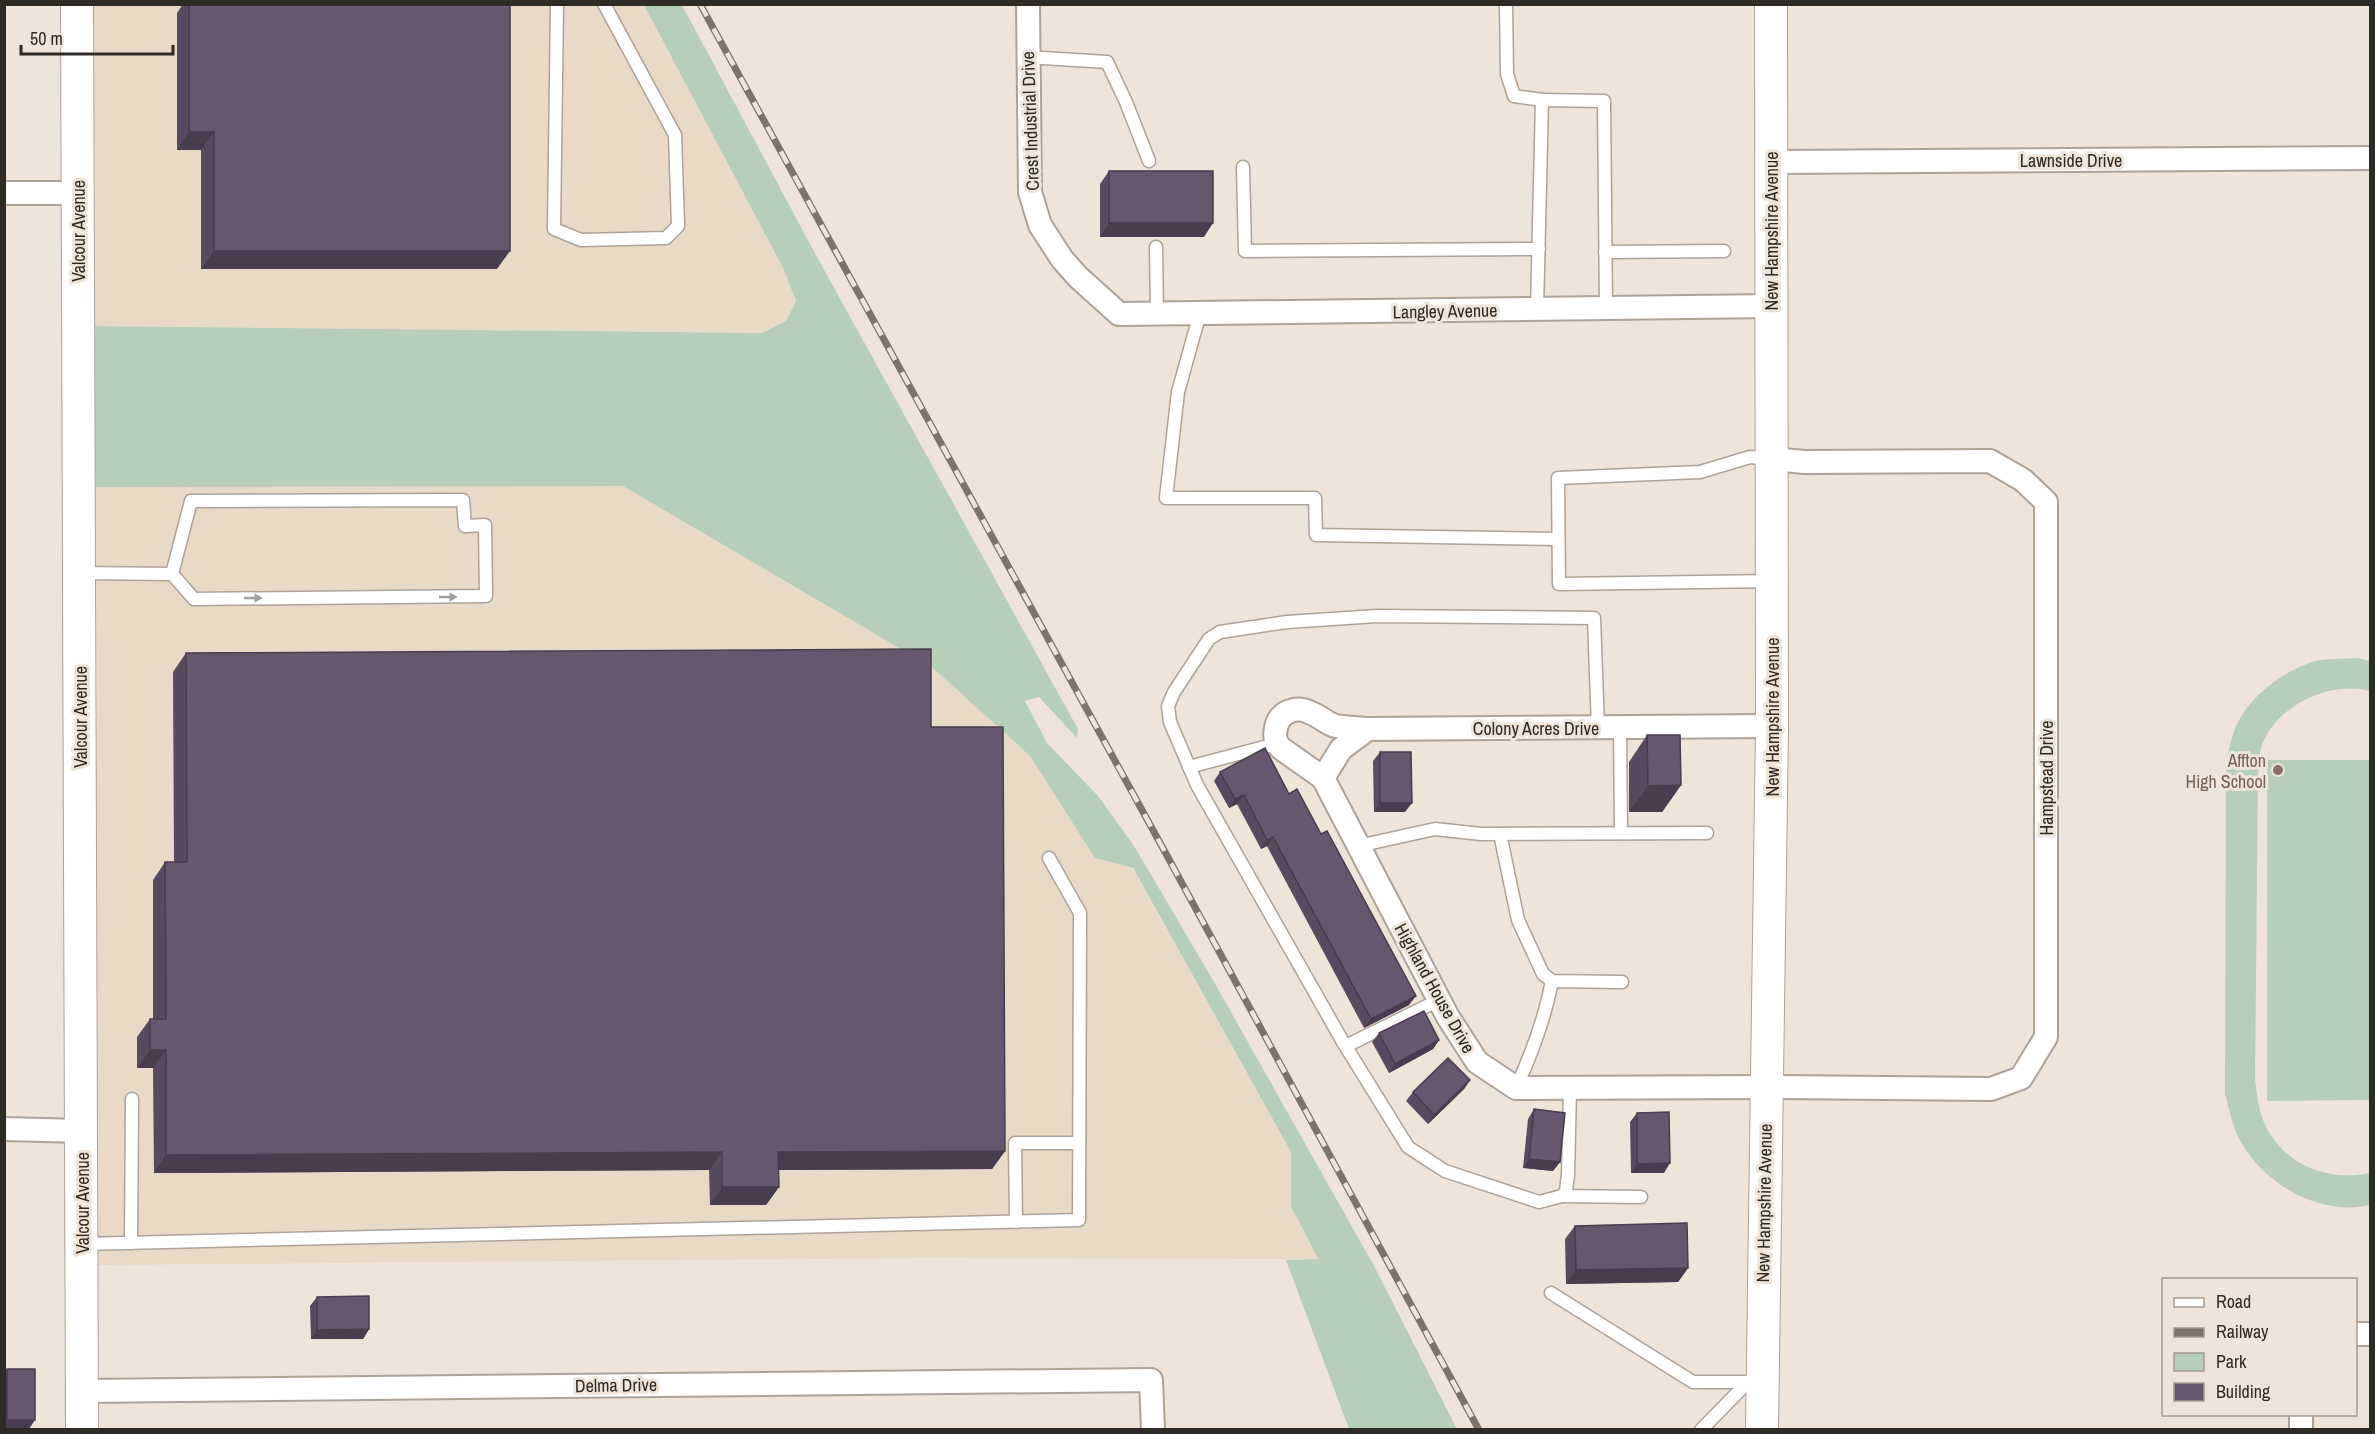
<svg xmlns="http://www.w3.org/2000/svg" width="2375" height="1434" viewBox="0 0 2375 1434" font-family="'Archivo Narrow',sans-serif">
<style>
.industrial{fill:#e8dac7}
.green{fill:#b7cfb9}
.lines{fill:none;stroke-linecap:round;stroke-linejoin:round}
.lane-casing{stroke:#ada298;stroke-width:15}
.street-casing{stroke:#ada298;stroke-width:26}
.secondary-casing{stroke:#ada298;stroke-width:34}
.lane{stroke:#fff;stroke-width:12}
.street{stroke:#fff;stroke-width:22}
.secondary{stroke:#fff;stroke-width:32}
.rail-casing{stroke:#7b746d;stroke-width:7}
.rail{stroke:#efe4d9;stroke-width:4.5;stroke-dasharray:14;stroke-linecap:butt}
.wall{fill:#584b5f}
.shaded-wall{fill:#473d4e}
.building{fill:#66576f;stroke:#473d4e;stroke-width:1.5}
.oneway{fill:#a19f9d}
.education-dot{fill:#8d6e63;stroke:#efe4d9;stroke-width:2}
.labels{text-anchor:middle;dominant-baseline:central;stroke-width:6;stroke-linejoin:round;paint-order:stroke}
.street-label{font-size:18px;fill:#2e2a26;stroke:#efe4d9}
.education-label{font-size:18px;fill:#785e54;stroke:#efe4d9;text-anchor:end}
</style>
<rect width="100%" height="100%" fill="#efe4d9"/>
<g class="industrial">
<polygon points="89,5 644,5 783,268 796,301 786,321 762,333 90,326"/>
<polygon points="623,486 933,668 1030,756 1095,858 1132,868 1291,1152 1291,1206 1318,1259 926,1258 98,1265 96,487"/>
</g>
<g class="green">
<polygon points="644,5 682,5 817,257 1078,729 1077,738 1039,697 1025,701 1047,743 1099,797 1134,846 1213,980 1373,1264 1457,1429 1349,1429 1286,1260 1318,1259 1291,1206 1291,1152 1133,868 1095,858 1030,756 933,668 623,486 96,487 90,326 762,333 786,321 796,301 783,268"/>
<path d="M2358 658 2370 661V691C2330 680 2274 706 2261 748 2259 757 2259 767 2258 776L2255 1079C2257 1093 2258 1107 2263 1120 2282 1165 2326 1182 2370 1173V1205C2324 1216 2272 1189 2246 1150 2234 1134 2230 1113 2225 1094L2226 773C2227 758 2229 745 2234 731 2246 699 2280 673 2312 662 2326 658 2343 659 2358 658Z"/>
<polygon points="2267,760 2370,760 2370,1100 2267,1101"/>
</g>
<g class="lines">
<g class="lane-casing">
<g id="lane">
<polyline points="557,4 554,229 581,240 666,238 678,226 675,135 604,4"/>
<polyline points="1506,4 1507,74 1514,96 1542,100"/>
<polyline points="1027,57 1107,62 1126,102 1149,161"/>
<polyline points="1243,167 1245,251 1539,249"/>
<polyline points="1156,247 1157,314"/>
<polyline points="1605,252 1724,251"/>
<polyline points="1537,310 1542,100 1604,101 1606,309"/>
<polyline points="1200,313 1178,392 1166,498 1315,498 1316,535 1558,539"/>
<polyline points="1771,459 1750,457 1700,472 1558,478 1559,584 1772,581"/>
<polyline points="80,573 172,574 194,599 486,596 485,525 465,526 463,500 191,501 172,574"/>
<polyline points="1620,727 1621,833"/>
<polyline points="1189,767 1276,744"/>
<polyline points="1500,834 1518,920 1543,974 1552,981 1622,982"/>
<polyline points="1358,846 1435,829 1481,834 1707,833"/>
<polyline points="1346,1046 1439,1000"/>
<path d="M1516 1088C1532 1053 1545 1018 1552 981"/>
<polyline points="1570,1089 1568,1175 1566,1191 1562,1196 1539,1202 1445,1171 1408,1147 1343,1042 1197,785 1170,722 1168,706 1174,692 1209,639 1220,632 1287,622 1377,616 1594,618 1598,728"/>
<polyline points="1562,1196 1641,1197"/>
<polyline points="1016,1222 1015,1143 1079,1143"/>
<polyline points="131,1243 132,1099"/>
<polyline points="82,1244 1079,1220 1080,913 1049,858"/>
<polyline points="1551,1293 1693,1382 1762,1382"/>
<polyline points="1701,1430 1747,1383"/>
</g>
</g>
<g class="street-casing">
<g id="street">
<polyline points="1028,4 1030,192 1040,225 1062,259 1078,277 1119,314 1772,306"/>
<polyline points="1771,162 2370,158"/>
<polyline points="4,193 78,193"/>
<path d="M1368 729C1358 728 1346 728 1336 726 1327 724 1320 716 1311 713 1296 705 1279 712 1276 728 1274 737 1275 743 1282 749L1323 778 1448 1017 1477 1062 1516 1088 1766 1087 1991 1089 2021 1078 2046 1037V502L2023 480 1990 461 1804 462 1772 459"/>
<polyline points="1323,778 1341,749 1368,729 1772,726"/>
<polyline points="4,1129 82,1131"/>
<polyline points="2356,1334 2370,1334"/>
<polyline points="81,1391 1151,1380 1153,1430"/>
<polyline points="2301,1430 2301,1414"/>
</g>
</g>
<g class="secondary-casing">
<g id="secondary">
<polyline points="77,4 82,1430"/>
<polyline points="1762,1430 1772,726 1771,4"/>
</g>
</g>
<use href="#lane" class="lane"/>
<use href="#street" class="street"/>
<use href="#secondary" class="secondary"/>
<g class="rail-casing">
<polyline id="rail" points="700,4 1165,852 1479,1430"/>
</g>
<use href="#rail" class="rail"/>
</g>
<g class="wall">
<polygon points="183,4 510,4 497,269 201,269 201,150 177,150 177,13"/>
<polygon points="1109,171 1204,237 1100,237 1100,184"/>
<polygon points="186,653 931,727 1005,1151 992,1169 779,1170 779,1187 766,1205 710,1205 709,1170 154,1173 153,1068 137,1068 137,1037 150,1019 153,1019 153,880 165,862 174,862 173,672"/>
<polygon points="1647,735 1681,785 1662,812 1629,812 1629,762"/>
<polygon points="1380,752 1405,812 1374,812 1373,761"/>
<polygon points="1220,772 1289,794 1409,1005 1364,1028 1267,846 1261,849 1237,804 1229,808 1214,781"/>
<polygon points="1379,1033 1439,1040 1433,1049 1389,1073 1372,1042"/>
<polygon points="1470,1080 1464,1089 1428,1124 1406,1101 1413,1092"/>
<polygon points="1534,1109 1560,1162 1553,1171 1523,1168 1528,1119"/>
<polygon points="1637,1113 1664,1173 1631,1173 1630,1122"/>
<polygon points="1575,1226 1688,1268 1678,1282 1566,1284 1565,1239"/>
<polygon points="317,1297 369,1329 363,1339 311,1339 310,1306"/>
<polygon points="7,1369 29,1429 4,1430 4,1373"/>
</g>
<g class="shaded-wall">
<polygon points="189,132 214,132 201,150 177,150"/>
<polygon points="1109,223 1213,223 1204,237 1100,237"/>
<polygon points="214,251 510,251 497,269 201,269"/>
<polygon points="1681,785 1662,812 1629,812 1648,786"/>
<polygon points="1244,795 1237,804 1229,808 1235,799"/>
<polygon points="1380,803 1412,803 1405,812 1374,812"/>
<polygon points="1273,837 1267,846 1261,849 1267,840"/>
<polygon points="1416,996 1409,1005 1364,1028 1371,1019"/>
<polygon points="1439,1040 1433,1049 1389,1073 1395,1064"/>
<polygon points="150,1050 166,1050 153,1068 137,1068"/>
<polygon points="1470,1080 1464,1089 1428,1124 1434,1115"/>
<polygon points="1005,1151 992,1169 766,1170 778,1152"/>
<polygon points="722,1152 709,1170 154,1173 166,1155"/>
<polygon points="1529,1159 1560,1162 1553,1171 1523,1168"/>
<polygon points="1670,1163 1664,1173 1631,1173 1637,1164"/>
<polygon points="722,1187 779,1187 766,1205 710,1205"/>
<polygon points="1688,1268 1678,1282 1566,1284 1576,1270"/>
<polygon points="369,1329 363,1339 311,1339 317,1330"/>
<polygon points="7,1420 35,1420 29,1429 4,1430 4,1425"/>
</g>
<g class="building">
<polygon points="189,4 510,4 510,251 214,251 214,132 189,132"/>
<rect x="1109" y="171" width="104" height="52"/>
<polygon points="931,649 931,727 1003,727 1005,1151 778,1152 779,1187 722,1187 722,1152 166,1155 166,1050 150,1050 150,1019 166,1019 165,862 187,862 186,653"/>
<polygon points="1647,735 1680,735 1681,785 1648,786"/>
<polygon points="1265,748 1289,794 1297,789 1321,834 1327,831 1416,996 1371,1019 1273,837 1267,840 1244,795 1235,799 1220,772"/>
<polygon points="1380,752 1411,752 1412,803 1380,803"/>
<polygon points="1424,1011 1439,1040 1395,1064 1379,1033"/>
<polygon points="1448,1058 1470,1080 1434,1115 1413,1092"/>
<polygon points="1534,1109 1565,1113 1560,1162 1529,1159"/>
<polygon points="1669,1112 1670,1163 1637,1164 1637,1113"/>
<polygon points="1687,1223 1688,1268 1576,1270 1575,1226"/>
<polygon points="369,1296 369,1329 317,1330 317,1297"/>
<rect x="7" y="1369" width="28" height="51"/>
</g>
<defs><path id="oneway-solid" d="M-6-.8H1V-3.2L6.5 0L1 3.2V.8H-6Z" transform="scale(1.5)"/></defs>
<g class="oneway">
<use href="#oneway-solid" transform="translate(448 597)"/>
<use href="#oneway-solid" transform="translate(253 598)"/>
</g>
<circle class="education-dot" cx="2278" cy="770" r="6"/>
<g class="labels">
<g class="street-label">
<text transform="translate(1030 121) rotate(-92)">Crest Industrial Drive</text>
<text x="2071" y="160">Lawnside Drive</text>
<text transform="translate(78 231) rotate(-90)">Valcour Avenue</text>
<text transform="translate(1771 231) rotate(-90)">New Hampshire Avenue</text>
<text transform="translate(1445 311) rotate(-1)">Langley Avenue</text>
<text transform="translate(80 717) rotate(-90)">Valcour Avenue</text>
<text transform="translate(1772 717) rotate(-90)">New Hampshire Avenue</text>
<text x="1536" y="728">Colony Acres Drive</text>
<text transform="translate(2046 778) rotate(-90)">Hampstead Drive</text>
<text transform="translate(1435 988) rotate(61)">Highland House Drive</text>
<text transform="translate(82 1203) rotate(-90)">Valcour Avenue</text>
<text transform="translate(1764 1203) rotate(-89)">New Hampshire Avenue</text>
<text transform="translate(616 1385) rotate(-1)">Delma Drive</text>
</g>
<g class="education-label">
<text x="2266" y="760">Affton<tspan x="2266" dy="21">High School</tspan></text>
</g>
</g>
<rect width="2375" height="1434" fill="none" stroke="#2e2a26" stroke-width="12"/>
<rect x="2162" y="1278" width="195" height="138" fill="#efe4d9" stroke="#a29a91" stroke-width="1.5"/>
<rect x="2174" y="1298" width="30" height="9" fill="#ffffff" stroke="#a29a91" stroke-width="1.5"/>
<text x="2216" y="1308" font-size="18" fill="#2e2a26">Road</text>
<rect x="2174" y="1328" width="30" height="9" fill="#7b746d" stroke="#a29a91" stroke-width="1.5"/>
<text x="2216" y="1338" font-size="18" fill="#2e2a26">Railway</text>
<rect x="2174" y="1353" width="30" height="18" fill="#b7cfb9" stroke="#a29a91" stroke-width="1.5"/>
<text x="2216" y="1368" font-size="18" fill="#2e2a26">Park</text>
<rect x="2174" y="1383" width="30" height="18" fill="#66576f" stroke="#a29a91" stroke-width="1.5"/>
<text x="2216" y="1398" font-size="18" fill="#2e2a26">Building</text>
<path d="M21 45v9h152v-9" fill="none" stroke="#2e2a26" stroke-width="3"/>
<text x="30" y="45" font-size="18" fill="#2e2a26" stroke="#efe4d9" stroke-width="4.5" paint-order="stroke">50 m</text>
</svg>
